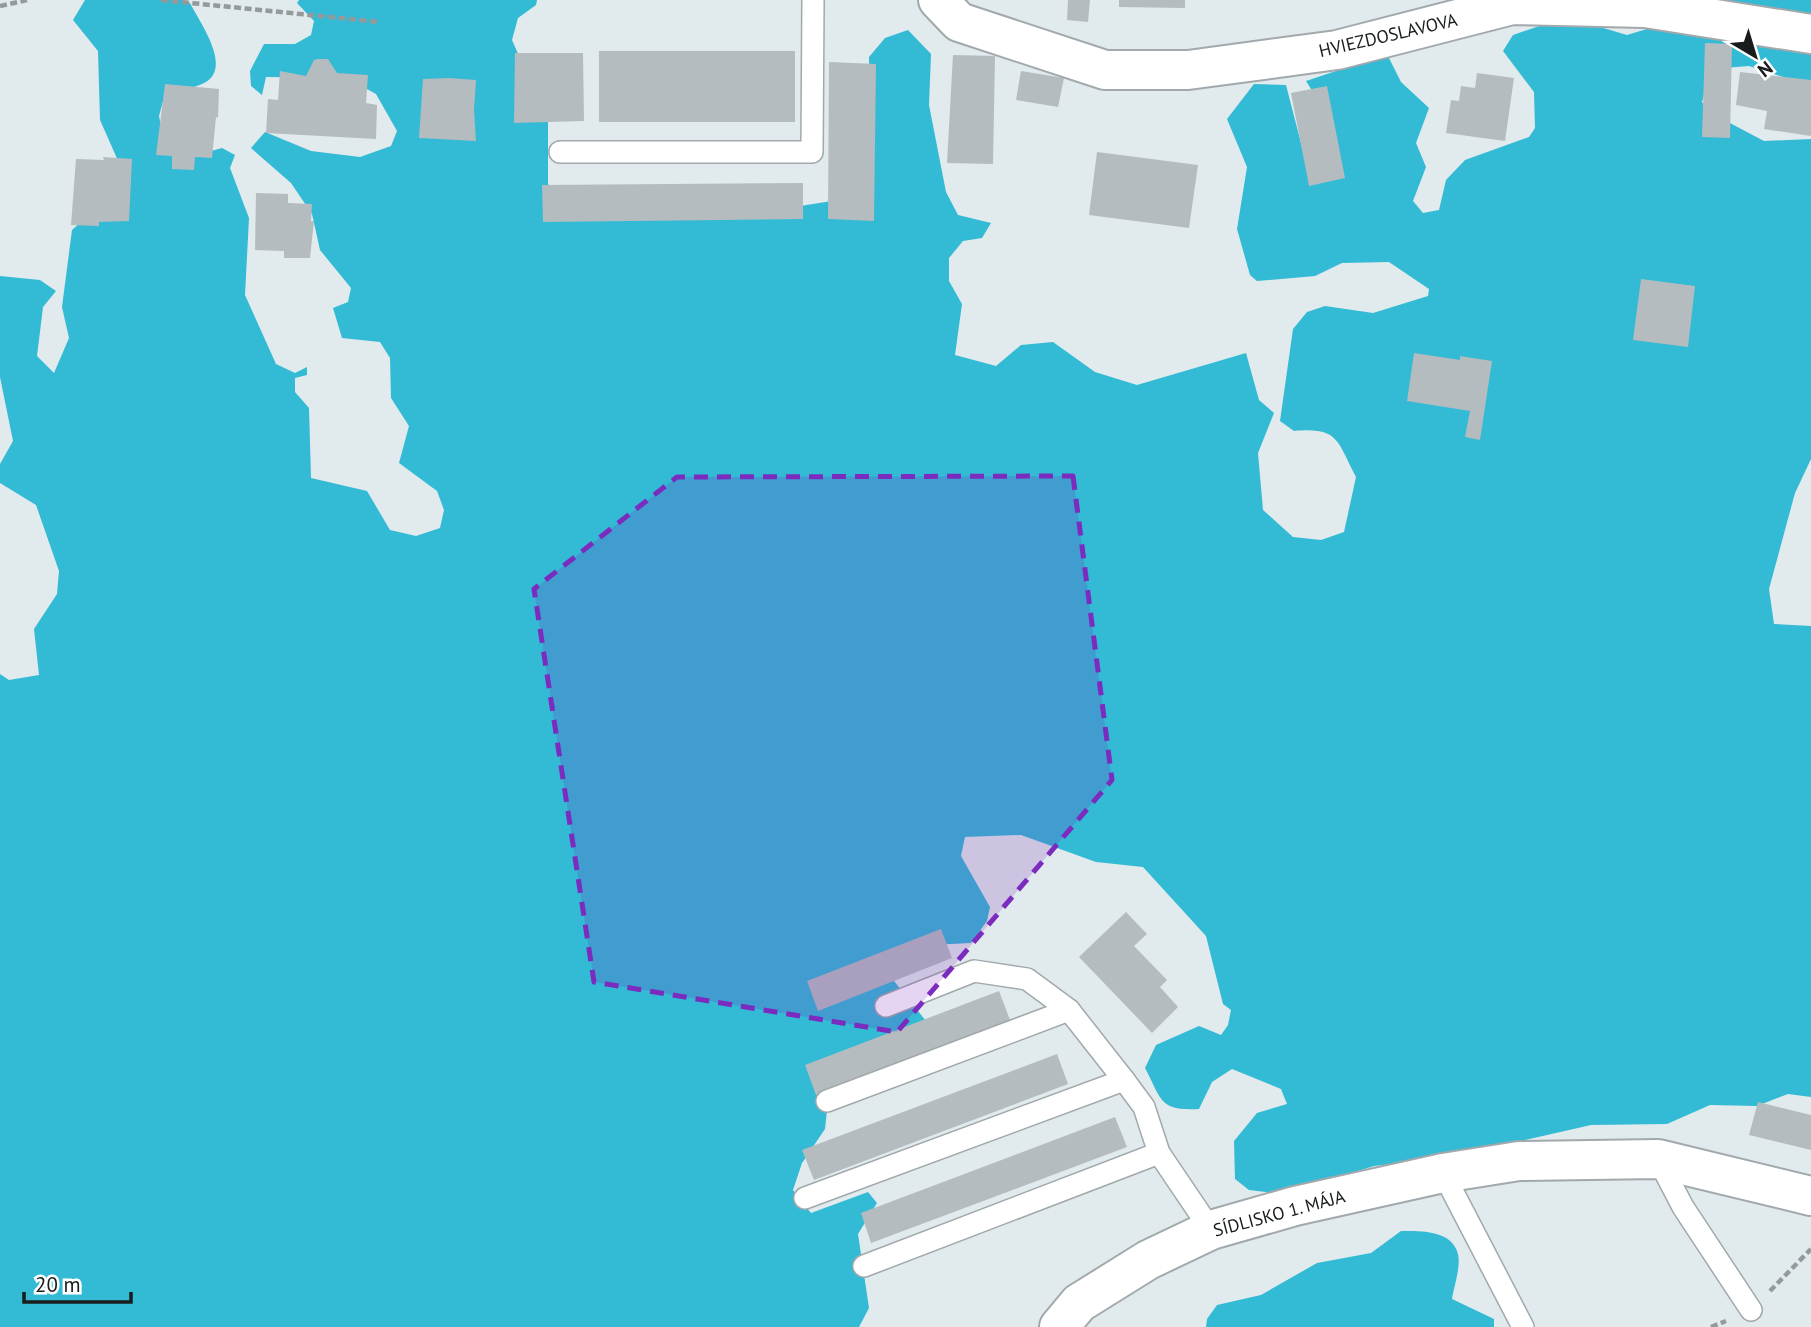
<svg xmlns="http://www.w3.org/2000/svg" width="1811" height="1327" viewBox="0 0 1811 1327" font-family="'PT Sans',sans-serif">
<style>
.forest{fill:#33bad5}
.building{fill:#b4bcbf}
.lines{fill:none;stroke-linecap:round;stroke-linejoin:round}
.lane-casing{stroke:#a1a9ac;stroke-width:24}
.street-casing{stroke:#a1a9ac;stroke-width:42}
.path{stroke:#939a9b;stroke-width:4.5;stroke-dasharray:7 3.5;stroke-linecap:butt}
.lane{stroke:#fff;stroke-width:21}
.street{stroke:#fff;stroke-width:38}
.marked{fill:#7b2cbf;fill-opacity:0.2;stroke:#7b2cbf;stroke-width:5;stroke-dasharray:14 9;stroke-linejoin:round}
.labels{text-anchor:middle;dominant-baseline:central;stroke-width:5;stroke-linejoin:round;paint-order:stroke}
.street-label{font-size:18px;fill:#181c1c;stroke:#fff}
</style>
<rect width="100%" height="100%" fill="#e1eaec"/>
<g class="forest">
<path d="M85 0H182L190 3C200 23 235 70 202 84 191 89 177 91 165 94L159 116 166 152 186 158 222 148 235 155 230 168 249 218 245 295 276 364 295 373 307 367V375L295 378V392L309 408 311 478 367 491 390 530 416 536 440 528 444 510 437 491 399 463 409 426 391 398 390 358 380 342 342 338 333 308 348 302 351 288 320 250 312 214 291 183 251 148 265 132 311 151 360 157 391 146 397 131 376 94 347 78 266 77 262 95 251 86 250 71 264 44H295L311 35 314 21 297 3 299 0H537L536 5 518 18 512 40 548 122V184L562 200 775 210 857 197 870 178 869 57 885 38 908 30 931 54 929 105 946 192 958 215 991 223 982 238 963 241 949 258V281L962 304 955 355 996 366 1021 345 1053 342 1095 372 1137 385 1246 353 1259 400 1274 413 1258 453 1263 510 1293 537 1321 540 1344 532 1356 477C1337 441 1339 427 1294 431L1280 421 1293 329 1307 312 1325 306 1373 313 1428 296 1429 289 1389 262 1342 263 1315 276 1257 281 1250 275 1237 229 1247 167 1227 119 1254 84 1286 85 1302 147 1334 125 1306 81 1387 54 1401 82 1429 108 1416 143 1426 167 1413 201 1423 213 1439 210 1446 180 1465 160 1529 137 1535 128 1534 92 1503 51 1513 35 1566 17 1627 35 1660 25 1716 0H1811V86L1749 66 1711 69 1702 102 1709 112 1764 141 1811 139V459L1795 493 1769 589 1774 624 1811 626V1097L1788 1094 1757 1106 1710 1105 1667 1124 1591 1125 1450 1157 1374 1166 1283 1194 1249 1190 1235 1179 1234 1141 1257 1113 1287 1104 1281 1089 1232 1069 1212 1082 1199 1109C1159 1111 1162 1100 1145 1068L1156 1045 1199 1026 1221 1035 1228 1025 1231 1010 1223 1004 1206 936 1143 867 1096 862 1021 835 965 837 961 856 990 907 987 921 971 943 911 946 894 981 926 1021 832 1065 825 1129 802 1163 793 1190 811 1213 868 1192 877 1203 858 1234 869 1308 859 1327H0V674L9 680 39 675 34 629 57 594 59 571 36 505 0 483V464L13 441 0 377V276L40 280 56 291 43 307 37 356 54 373 69 338 62 307 72 230 127 181 100 120 98 51 73 20Z"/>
<path d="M1401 1231C1421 1231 1452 1230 1458 1254 1461 1267 1454 1286 1452 1299L1494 1319V1327H1206L1207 1319 1217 1305 1261 1295 1317 1263 1371 1253Z"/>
</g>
<g class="building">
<polygon points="1068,0 1090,0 1088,22 1067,20"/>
<polygon points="1119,0 1185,0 1185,8 1119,7"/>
<polygon points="1705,43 1732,44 1730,138 1702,137"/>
<rect x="599" y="51" width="196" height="71"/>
<polygon points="515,53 583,53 584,121 514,123"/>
<polygon points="953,55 995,56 993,164 947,163"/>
<polygon points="318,59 328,59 337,73 368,75 366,103 377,105 376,139 266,133 268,99 278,100 280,71 306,76 314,60"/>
<polygon points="829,62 876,64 874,221 828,219"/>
<polygon points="1021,71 1064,78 1058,107 1016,100"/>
<polygon points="1740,72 1811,80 1811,136 1764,129 1767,111 1736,105"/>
<polygon points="1477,73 1514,78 1505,141 1446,133 1451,100 1459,101 1461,86 1475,88"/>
<polygon points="449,78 476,80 474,110 476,141 419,138 423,79"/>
<polygon points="165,84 219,89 218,118 216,117 212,158 195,157 194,170 172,169 172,156 156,155"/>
<polygon points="1327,86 1345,178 1309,186 1291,93"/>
<polygon points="1097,152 1198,165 1189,228 1089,215"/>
<polygon points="103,157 132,159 129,221 99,222 99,226 71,225 76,159 104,160"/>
<polygon points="803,183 803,219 543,222 542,185"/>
<polygon points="256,193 288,194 288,203 312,204 311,221 314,221 310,258 284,258 284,251 255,250"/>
<polygon points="1641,279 1695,286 1688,347 1633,340"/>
<polygon points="1414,353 1460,360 1460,356 1492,361 1480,440 1465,437 1470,411 1407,401"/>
<polygon points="1126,912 1147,934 1134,946 1167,980 1160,987 1178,1007 1152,1033 1079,957"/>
<polygon points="941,929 952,958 818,1011 807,981"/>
<polygon points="999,991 1010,1020 816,1095 805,1065"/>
<polygon points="1057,1054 1068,1084 814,1180 802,1150"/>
<polygon points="1758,1102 1811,1115 1811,1150 1749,1135"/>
<polygon points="1115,1117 1127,1147 871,1243 861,1213"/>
</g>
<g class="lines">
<g class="lane-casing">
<g id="lane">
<polyline points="560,152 812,152 813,0"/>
<polyline points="886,1006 974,971 1027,979 1069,1010 1124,1080 1144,1107 1159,1153 1211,1230"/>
<polyline points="827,1101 1069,1010"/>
<polyline points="1658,1159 1683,1207 1751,1310"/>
<polyline points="1443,1173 1523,1327"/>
<polyline points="805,1198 1124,1080"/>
<polyline points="864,1266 1159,1153"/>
</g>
</g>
<g class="street-casing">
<g id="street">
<polyline points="938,0 959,22 1105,70 1188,70 1337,50 1512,5 1645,8 1811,34"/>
<polyline points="1059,1327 1079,1303 1148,1260 1211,1230 1295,1206 1443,1173 1519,1161 1658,1159 1811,1196"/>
</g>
</g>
<g class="path">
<polyline points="161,0 380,22"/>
<polyline points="0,6 27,0"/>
<polyline points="1770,1291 1811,1249"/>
<polyline points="1711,1327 1726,1321"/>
</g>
<use href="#lane" class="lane"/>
<use href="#street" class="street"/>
</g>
<path class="marked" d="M1073 476 1112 780 897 1032 594 982 534 589 677 477Z"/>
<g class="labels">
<g class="street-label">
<text transform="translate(1388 35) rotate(-13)">HVIEZDOSLAVOVA</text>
<text transform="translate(1279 1213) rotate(-15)">SÍDLISKO 1. MÁJA</text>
</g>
</g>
<g transform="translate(1755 56) rotate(142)" stroke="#ffffff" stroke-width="5" paint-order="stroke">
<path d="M0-5L12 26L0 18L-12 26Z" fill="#181c1c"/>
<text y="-10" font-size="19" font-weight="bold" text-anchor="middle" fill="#181c1c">N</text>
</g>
<path d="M24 1292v10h107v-10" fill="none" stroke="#181c1c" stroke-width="3.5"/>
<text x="35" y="1292" font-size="21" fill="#181c1c" stroke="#ffffff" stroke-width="5" paint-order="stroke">20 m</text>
</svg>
